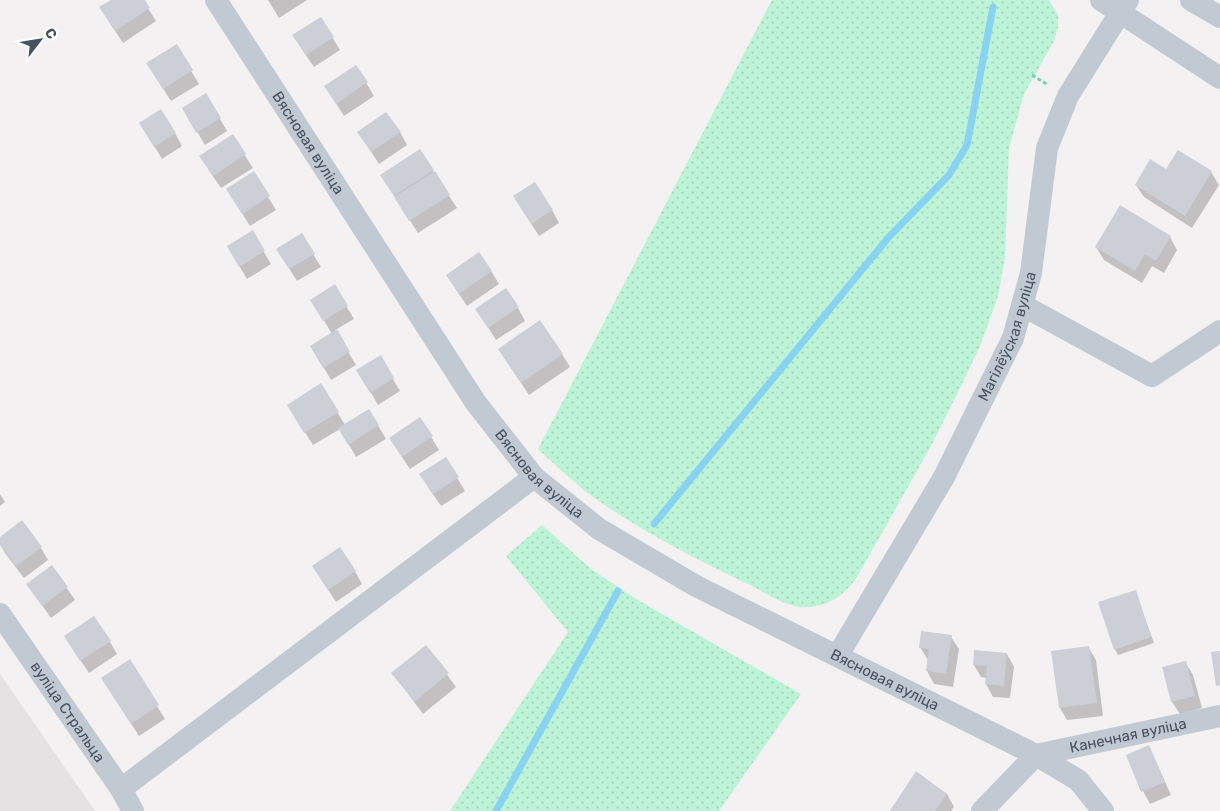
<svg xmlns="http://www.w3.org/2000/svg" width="1220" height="811" viewBox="0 0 1220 811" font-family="Rubik,sans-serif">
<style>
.education{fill:#e4e2e3}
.grass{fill:url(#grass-dots)}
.shadow{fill:#0003}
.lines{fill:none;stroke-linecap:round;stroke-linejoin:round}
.stream{stroke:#88d3f2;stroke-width:7}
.building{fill:#cccfd6}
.path{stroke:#73d3ac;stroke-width:3;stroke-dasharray:4 2.5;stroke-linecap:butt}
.minor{stroke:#c1cad3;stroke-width:22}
.labels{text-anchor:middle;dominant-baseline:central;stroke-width:4;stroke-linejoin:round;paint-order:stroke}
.street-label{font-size:15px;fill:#475260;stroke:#fff}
</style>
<defs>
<pattern id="grass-dots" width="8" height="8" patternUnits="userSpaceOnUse" patternTransform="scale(1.25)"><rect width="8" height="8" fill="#bdf3d6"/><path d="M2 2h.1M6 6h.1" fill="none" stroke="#a4d2ba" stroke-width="1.8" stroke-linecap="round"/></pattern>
</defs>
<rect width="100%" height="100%" fill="#f3f1f1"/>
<polygon class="education" points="0,674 95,811 0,811"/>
<g class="grass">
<path d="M772 0H1049L1058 15V27L1054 41 1024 94 1009 148 1005 257 998 296 981 344 959 390 931 446 857 577C845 594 830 606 808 607 788 609 765 592 748 584 698 560 648 535 602 503 579 488 559 468 538 449Z"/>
<polygon points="542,525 591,569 636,599 801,694 719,811 450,811 568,632 506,556"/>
</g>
<g class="shadow">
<polygon points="113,0 143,0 156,21 123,43 108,20"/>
<polygon points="268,0 307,0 279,18"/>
<polygon points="332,37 340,50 314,67 301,48"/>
<polygon points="176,46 199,84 171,101 155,76"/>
<polygon points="356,66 374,96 344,116 333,99"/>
<polygon points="206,95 227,131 205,145 183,108"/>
<polygon points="400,132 407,145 379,164 359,133"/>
<polygon points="175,133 182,146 162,159 148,136"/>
<polygon points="232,135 253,168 221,188 208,169"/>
<polygon points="420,151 457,208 418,233 389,188"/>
<polygon points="1167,171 1211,172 1219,185 1192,228 1144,197 1136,185"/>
<polygon points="253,173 276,210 250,226 235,202"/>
<polygon points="522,209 552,210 559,223 539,236"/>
<polygon points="252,232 271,264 247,279 228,247"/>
<polygon points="1170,237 1177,250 1164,273 1152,266 1142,283 1104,260 1096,247"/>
<polygon points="313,254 321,267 297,281 285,262"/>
<polygon points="491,271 499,284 467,306 455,288"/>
<polygon points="334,286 354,319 335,330 356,365 331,380 311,346 332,334 312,300"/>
<polygon points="518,308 525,321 496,340 477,310"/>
<polygon points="499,350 562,354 570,367 529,395"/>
<polygon points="380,357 400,391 378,405 358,370"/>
<polygon points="321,385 345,425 369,410 386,439 356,457 340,429 313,445 296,418"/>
<polygon points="420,419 439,450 410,469 398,451"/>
<polygon points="445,458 465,491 441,506 428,487"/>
<polygon points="0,494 5,502 0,506"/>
<polygon points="0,538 41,548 48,560 24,578 5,553 0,544"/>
<polygon points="52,567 75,600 51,618 28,585"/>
<polygon points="355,571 362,584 336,602 321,579"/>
<polygon points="1135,591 1154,643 1118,655 1115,649"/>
<polygon points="951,637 959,649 953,687 934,684 927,671 928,660 920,647"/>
<polygon points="110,642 117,654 89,673 73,649"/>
<polygon points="426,646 456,687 423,714 393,673"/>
<polygon points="1088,647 1096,660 1103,716 1067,720 1060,708"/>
<polygon points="1007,654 1014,667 1010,698 993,697 986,684 987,678 981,677 974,665"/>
<polygon points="129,661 165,719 139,736 110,691"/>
<polygon points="1185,662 1193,675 1202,708 1180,714 1172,702"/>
<polygon points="1149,747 1171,795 1150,804 1143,791"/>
<polygon points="916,773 947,794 954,807 951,811 890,811"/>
</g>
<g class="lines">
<g class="stream">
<polyline points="654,524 888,238 949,175 967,145 993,7"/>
<polyline points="496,811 618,591"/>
</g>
</g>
<g class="building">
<polygon points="111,0 145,0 150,8 115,31 99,7"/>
<polygon points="321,17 334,37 306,55 292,35"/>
<polygon points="177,44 193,70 163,89 146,63"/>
<polygon points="356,65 368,82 336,104 324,86"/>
<polygon points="206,93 221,118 196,133 182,108"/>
<polygon points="161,109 176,133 154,147 139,123"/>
<polygon points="386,112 401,132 371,152 357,132"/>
<polygon points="233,134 246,154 213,176 199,156"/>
<polygon points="420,149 434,170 394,196 380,175"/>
<polygon points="1178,150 1212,171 1185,216 1135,185 1150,159 1166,169"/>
<polygon points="254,171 270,196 242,214 226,189"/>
<polygon points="435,171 450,195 409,221 394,197"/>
<polygon points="535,182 553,210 531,224 513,196"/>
<polygon points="1120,205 1171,236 1156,261 1145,254 1135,271 1095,247"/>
<polygon points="253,230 265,251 239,267 227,246"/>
<polygon points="302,233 315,254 289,269 276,249"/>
<polygon points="479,252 492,271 459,294 446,275"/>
<polygon points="335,284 348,306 323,321 310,300"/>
<polygon points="506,288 519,307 488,328 475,309"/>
<polygon points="540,320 563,354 521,383 498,349"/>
<polygon points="337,329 350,352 323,368 310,346"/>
<polygon points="381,355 394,378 370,393 356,370"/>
<polygon points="321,383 339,412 304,433 287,405"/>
<polygon points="369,409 379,425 348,445 338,428"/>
<polygon points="420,417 433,436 402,457 389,438"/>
<polygon points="446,457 459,477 433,494 419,474"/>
<polygon points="22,520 42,547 16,566 0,545 0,537"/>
<polygon points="340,547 356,571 328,590 312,566"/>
<polygon points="52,565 68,587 42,606 26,584"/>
<polygon points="1136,590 1151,637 1114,650 1098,602"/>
<polygon points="94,616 111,641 80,661 64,636"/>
<polygon points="921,631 952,635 946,674 926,671 929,649 919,648"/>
<polygon points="426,645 449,673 415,702 391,673"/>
<polygon points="1089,646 1097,703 1059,708 1051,651"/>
<polygon points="974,650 1007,653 1004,686 985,684 987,666 973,665"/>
<polygon points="1220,651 1220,685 1216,686 1211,652"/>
<polygon points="130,659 159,705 131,724 101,678"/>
<polygon points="1186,661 1195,696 1171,702 1162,667"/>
<polygon points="1149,745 1165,782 1141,792 1126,755"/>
<polygon points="916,771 947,794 935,811 890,811"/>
</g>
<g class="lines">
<polyline class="path" points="1032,75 1048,85"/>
<g class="minor">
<path id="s1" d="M216 0 476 403 534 477 599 529 696 586 1036 755 1078 780 1103 811"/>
<polyline points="1101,0 1220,78"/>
<polyline points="1191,0 1220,17"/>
<polyline points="1022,305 1152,376 1220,331"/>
<path id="s2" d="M0 614 121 789 133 811"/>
<path id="s3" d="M838 655 944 477 1013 338 1031 273 1047 148 1068 96 1128 0"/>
<path id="s4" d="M1036 755 1220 716"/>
<polyline points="121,789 534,477"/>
<polyline points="982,811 1036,755"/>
</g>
</g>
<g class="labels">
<g class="street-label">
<text stroke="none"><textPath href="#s1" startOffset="170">Вясновая вуліца</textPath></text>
<text stroke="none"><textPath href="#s3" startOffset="362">Магілёўская вуліца</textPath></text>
<text stroke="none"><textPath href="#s1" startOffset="575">Вясновая вуліца</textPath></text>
<text stroke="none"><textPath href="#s1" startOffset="980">Вясновая вуліца</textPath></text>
<text stroke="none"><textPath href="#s2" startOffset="119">вуліца Стральца</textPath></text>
<text stroke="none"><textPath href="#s4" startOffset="94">Канечная вуліца</textPath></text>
</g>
</g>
<g transform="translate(40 40) rotate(59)" stroke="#ffffff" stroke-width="4" paint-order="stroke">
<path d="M0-4L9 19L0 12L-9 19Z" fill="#475260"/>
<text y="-8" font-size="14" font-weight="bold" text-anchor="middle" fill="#475260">С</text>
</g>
</svg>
